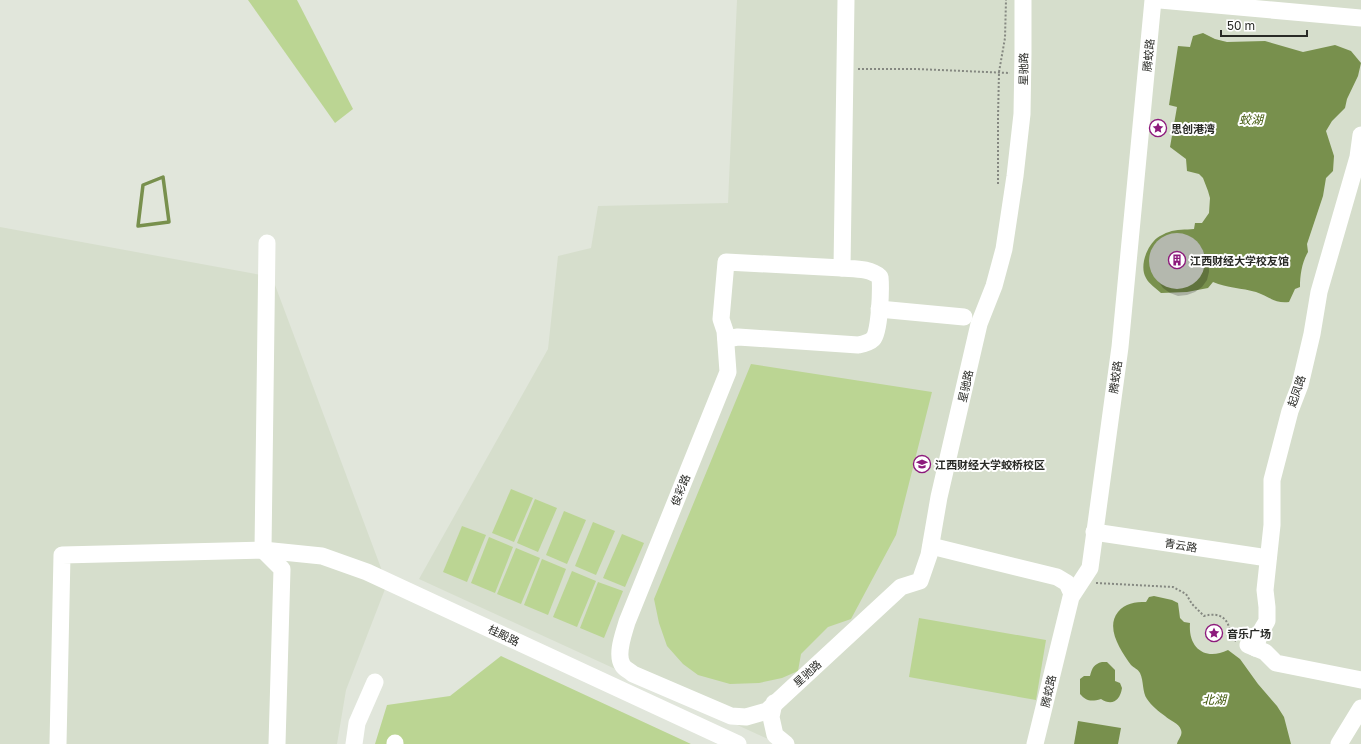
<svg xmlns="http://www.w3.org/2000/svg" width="1361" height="744" viewBox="0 0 1361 744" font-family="'Golos Text','Noto Sans SC',sans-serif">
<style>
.built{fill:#d6decc}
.green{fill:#bbd593}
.water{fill:#78904d}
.shadow{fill:#0003}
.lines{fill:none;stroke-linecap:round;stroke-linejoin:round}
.stream{stroke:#78904d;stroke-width:3.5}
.building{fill:#b4b8ae}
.path{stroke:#858881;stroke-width:2;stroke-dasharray:2 2;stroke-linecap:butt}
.minor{stroke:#fff;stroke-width:17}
.labels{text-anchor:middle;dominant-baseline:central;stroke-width:4;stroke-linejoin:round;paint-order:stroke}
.street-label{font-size:11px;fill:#292a26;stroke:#fff}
.poi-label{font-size:11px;font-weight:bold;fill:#292a26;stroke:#fff;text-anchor:start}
.water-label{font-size:12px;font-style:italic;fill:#41580b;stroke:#fff}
</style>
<rect width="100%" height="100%" fill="#e1e6db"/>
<g class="built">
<polygon points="737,0 1361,0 1361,744 779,744 419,579 548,349 558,256 591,248 598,206 728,203"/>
<polygon points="0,227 272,277 387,584 346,690 337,744 0,744"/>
</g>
<g class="green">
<polygon points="248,0 297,0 353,109 335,123"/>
<polygon points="751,364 932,392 896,535 851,619 828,627 801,654 798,671 782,678 759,683 730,684 698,675 683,664 667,646 659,623 654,599"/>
<polygon points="511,489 533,498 514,542 492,533"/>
<polygon points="535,499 557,508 538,552 517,543"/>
<polygon points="564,511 586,520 567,564 546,555"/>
<polygon points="593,522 615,531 596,575 575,566"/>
<polygon points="462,526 486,535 467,582 443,572"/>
<polygon points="622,534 644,543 625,587 603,578"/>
<polygon points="489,537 513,547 495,593 471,583"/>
<polygon points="516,548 540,558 521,604 497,594"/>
<polygon points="542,559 566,569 548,615 524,605"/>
<polygon points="572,571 596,581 577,627 553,617"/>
<polygon points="598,582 623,591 604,638 580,628"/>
<polygon points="919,618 1046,640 1036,700 909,677"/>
<polygon points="501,656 691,744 375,744 387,705 450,696"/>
</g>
<g class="water">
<path d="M1203 33 1215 39 1227 42 1265 41 1303 52 1335 45 1351 51 1361 63 1358 76 1347 99 1345 108 1332 121 1326 131 1334 156 1333 171 1326 178 1323 196 1307 244 1308 252C1302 262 1300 275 1300 287L1295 289 1289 302C1275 304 1268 296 1256 292 1242 288 1227 288 1213 282L1208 288 1187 292 1161 293C1156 288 1149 284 1146 278 1139 266 1147 246 1157 238 1160 236 1165 233 1169 232 1176 229 1186 230 1194 229L1195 223H1202L1209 213 1210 198 1208 191 1203 178 1199 174 1187 171 1186 159 1170 147 1177 107 1169 105 1178 46 1190 47 1193 36Z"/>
<path d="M1154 596 1172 600 1178 603 1180 618 1184 622 1190 623C1188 648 1205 661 1228 650L1240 659 1258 684 1277 706 1284 717 1291 744H1177C1178 739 1183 735 1181 730 1179 723 1170 721 1165 716 1159 712 1151 705 1147 699 1142 692 1144 681 1140 673 1138 669 1134 668 1131 665 1121 651 1105 628 1118 612 1125 603 1135 602 1146 602L1149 597Z"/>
<path d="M1102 662H1107L1115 670V681L1120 683 1122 688C1120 701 1112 706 1101 699 1091 702 1086 701 1080 694V679L1084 676H1090C1092 668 1094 664 1102 662Z"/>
<polygon points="1078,721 1121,728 1118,744 1074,744"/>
</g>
<polygon class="shadow" points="1178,234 1187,235 1195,240 1201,247 1209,263 1209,272 1207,280 1202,287 1195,292 1187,295 1178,296 1170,293 1163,288 1153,274 1150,265 1151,256 1154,247 1160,240 1168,235"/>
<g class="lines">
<polygon class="stream" points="163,177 169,222 138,226 143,185"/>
</g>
<circle class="building" cx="1177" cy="261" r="28"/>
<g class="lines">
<g class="path">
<polyline points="858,69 916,69 1010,73"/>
<polyline points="998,184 998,117 999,72 1005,38 1006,0"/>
<path d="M1096 583 1173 587 1186 594 1192 604 1204 616C1221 611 1231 620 1230 638L1236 641"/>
</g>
<g class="minor">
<polyline points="1160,0 1361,18"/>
<polyline points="267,243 263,550 282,569 277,744"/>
<path d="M842 268 726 262 721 319 725 331 728 372 627 622C624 633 615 655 623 666 625 669 630 671 633 674L731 716 746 717 767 711 901 587 920 581 929 555 939 497 979 324 994 286 1004 249 1015 176 1022 114 1023 53V0"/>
<polyline points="879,309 964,317"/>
<path d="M726 339 738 337 858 345C863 344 869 343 873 339 880 332 881 288 880 277 870 268 855 269 842 268L846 0"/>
<polyline points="1094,532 1268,558"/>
<polyline points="931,546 1057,577 1067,583 1072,594"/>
<polyline points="1248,645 1265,652 1276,663 1361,680"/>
<polyline points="1255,648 1261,631 1267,621 1267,607 1265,590 1272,525 1272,480 1290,411 1300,385 1312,334 1319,292 1358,157 1361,135"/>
<polyline points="774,703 771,717 775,735 786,744"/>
<polyline points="395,743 395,744"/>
<polyline points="58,744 62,555 263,550 322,556 367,572 738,744"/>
<polyline points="354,744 357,723 375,682"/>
<polyline points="1035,744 1071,597 1090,568 1120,347 1153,0"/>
<polyline points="1339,744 1361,708"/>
</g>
</g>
<defs>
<g id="sight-ring" transform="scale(0.9)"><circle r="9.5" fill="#fff" stroke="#8d1a7c" stroke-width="1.5"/><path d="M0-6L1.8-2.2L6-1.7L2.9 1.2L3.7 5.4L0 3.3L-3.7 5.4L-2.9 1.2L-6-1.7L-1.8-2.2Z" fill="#8d1a7c"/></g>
<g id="building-ring" transform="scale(0.9)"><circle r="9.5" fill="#fff" stroke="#8d1a7c" stroke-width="1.5"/><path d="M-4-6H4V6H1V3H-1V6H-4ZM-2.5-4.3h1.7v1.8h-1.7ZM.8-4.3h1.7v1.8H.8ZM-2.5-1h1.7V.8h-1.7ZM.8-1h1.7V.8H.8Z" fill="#8d1a7c"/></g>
<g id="university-ring" transform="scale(0.9)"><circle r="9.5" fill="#fff" stroke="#8d1a7c" stroke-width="1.5"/><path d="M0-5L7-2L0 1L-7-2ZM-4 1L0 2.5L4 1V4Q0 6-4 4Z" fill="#8d1a7c"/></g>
</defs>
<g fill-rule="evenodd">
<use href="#sight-ring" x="1158" y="128"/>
<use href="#building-ring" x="1177" y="260"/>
<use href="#university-ring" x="922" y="464"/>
<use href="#sight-ring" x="1214" y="633"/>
</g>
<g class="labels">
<g class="street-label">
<text transform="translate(1148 55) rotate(-84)">腾蛟路</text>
<text transform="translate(1023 69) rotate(-89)">星驰路</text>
<text transform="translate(1115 377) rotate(-82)">腾蛟路</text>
<text transform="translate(965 386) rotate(-77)">星驰路</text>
<text transform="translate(1296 391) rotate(-71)">起凤路</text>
<text transform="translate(680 490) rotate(-68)">俊彩路</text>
<text transform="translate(1181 545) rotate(9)">青云路</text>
<text transform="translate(504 635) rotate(25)">桂殿路</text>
<text transform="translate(807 673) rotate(-42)">星驰路</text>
<text transform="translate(1048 691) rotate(-77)">腾蛟路</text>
</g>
<g class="poi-label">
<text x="1171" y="128">思创港湾</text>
<text x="1190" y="260">江西财经大学校友馆</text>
<text x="935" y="464">江西财经大学蛟桥校区</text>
<text x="1227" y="633">音乐广场</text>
</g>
<g class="water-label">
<text x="1251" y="119">蛟湖</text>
<text x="1214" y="699">北湖</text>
</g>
</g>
<path d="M1221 30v6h86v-6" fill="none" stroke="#292a26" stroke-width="2"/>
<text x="1227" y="30" font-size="12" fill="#292a26" stroke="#ffffff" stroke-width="3" paint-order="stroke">50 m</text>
</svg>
